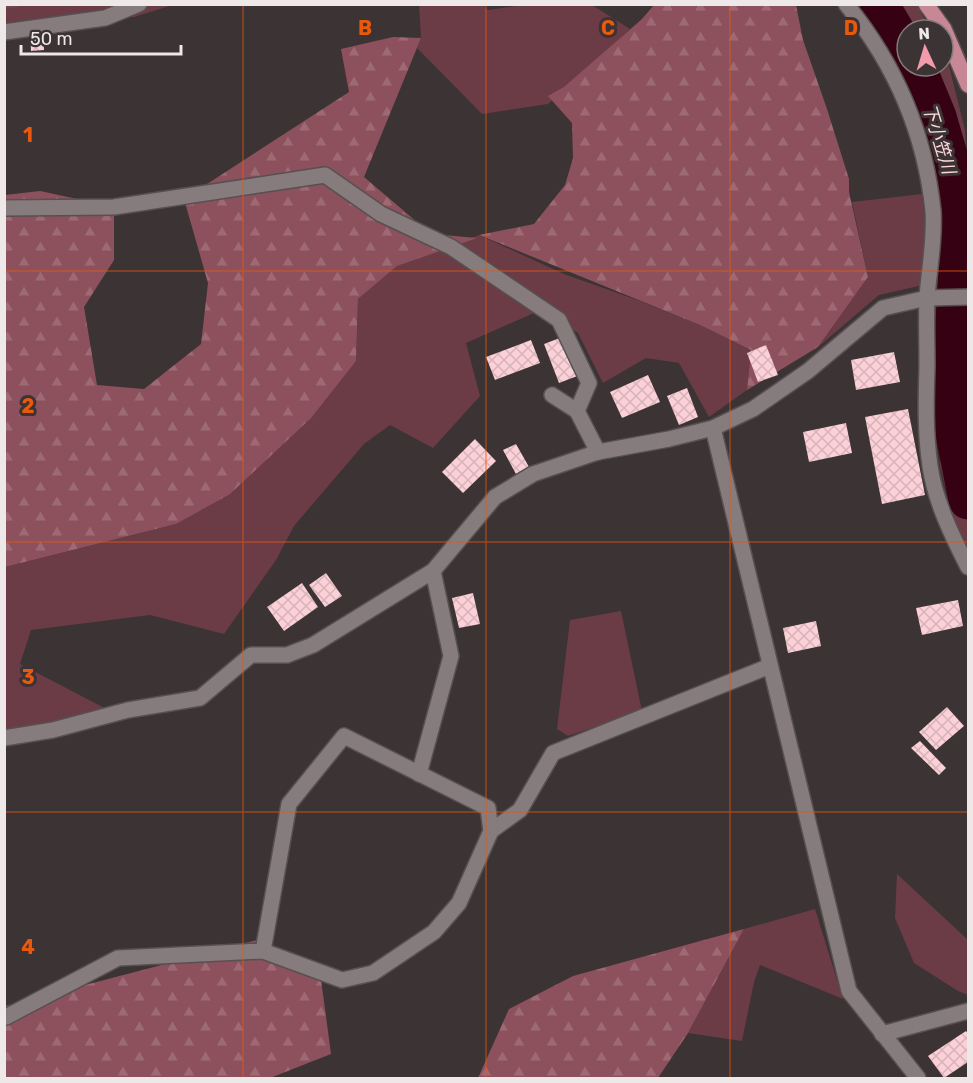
<svg xmlns="http://www.w3.org/2000/svg" width="973" height="1083" viewBox="0 0 973 1083" font-family="Rubik,'Noto Sans JP',sans-serif">
<style>
.grass{fill:#6b3c46}
.forest{fill:url(#forest-firs)}
.lines{fill:none;stroke-linecap:round;stroke-linejoin:round}
.stream{stroke:#6d4753;stroke-width:7}
.river{stroke:#360213;stroke-width:39}
.building{fill:url(#building-cross-hatch)}
.minor-casing{stroke:#575051;stroke-width:18}
.major-casing{stroke:#575051;stroke-width:18}
.minor{stroke:#867c7e;stroke-width:15}
.major{stroke:#c78794;stroke-width:15}
.grid{fill:none;stroke:#e8590c;stroke-width:1.5;stroke-opacity:0.55}
.labels{text-anchor:middle;dominant-baseline:central;stroke-width:6;stroke-linejoin:round;paint-order:stroke}
.water-label{font-size:18px;font-style:italic;fill:#ffd7de;stroke:#3b3334}
.grid-label{font-size:20px;text-anchor:middle;font-weight:bold;fill:#e8590c;stroke:#3b3334;stroke-width:6;stroke-linejoin:round;paint-order:stroke}
</style>
<defs>
<pattern id="forest-firs" width="22" height="20" patternUnits="userSpaceOnUse" patternTransform="scale(1.5)"><rect width="22" height="20" fill="#8d515d"/><path d="M5 1l3.5 6h-7zM16 11l3.5 6h-7z" fill="#9d6a74"/></pattern>
<pattern id="building-cross-hatch" width="8" height="8" patternUnits="userSpaceOnUse" patternTransform="scale(1.5)"><rect width="8" height="8" fill="#fbd0d7"/><path d="M0 0l8 8M0 8l8-8" fill="none" stroke="#d7b4ba"/></pattern>
</defs>
<rect width="100%" height="100%" fill="#3b3334"/>
<g class="grass">
<polygon points="4,5 173,5 134,17 89,18 5,29"/>
<polygon points="419,5 483,5 488,10 523,5 592,5 630,29 548,104 482,114 417,48 421,38"/>
<polygon points="854,5 917,5 930,30 907,30 907,66 943,66 943,53 948,62 965,130 968,179 968,552 952,514 940,465 936,307 941,232 926,139 902,80 867,19"/>
<polygon points="922,194 927,238 923,285 879,295 818,347 868,277 852,202"/>
<polygon points="479,235 564,274 640,301 700,325 751,350 747,390 709,417 679,363 646,358 603,383 578,333 543,309 466,343 480,396 433,448 390,425 364,444 294,526 276,560 224,634 150,615 31,630 20,664 114,713 5,740 5,567 176,524 356,361 358,299 397,266"/>
<polygon points="621,611 642,711 568,736 557,729 570,620"/>
<polygon points="897,874 968,940 968,995 958,991 914,963 895,918"/>
<polygon points="815,909 843,999 760,965 754,982 742,1041 688,1033 744,929"/>
</g>
<g class="forest">
<polygon points="654,5 796,5 803,40 827,109 849,179 849,192 868,277 818,347 747,390 751,350 700,325 479,235 534,224 565,185 573,158 572,123 548,96 564,87 642,19"/>
<polygon points="393,37 421,38 364,177 431,234 477,238 397,266 358,299 356,361 311,418 230,494 176,524 5,567 5,195 40,191 114,207 114,260 84,307 97,385 144,389 201,344 208,283 184,199 349,92 341,49"/>
<polygon points="744,929 688,1033 658,1078 478,1078 509,1009 573,976"/>
<polygon points="261,939 320,972 331,1054 270,1078 5,1078 5,1006"/>
</g>
<g class="lines">
<polyline class="stream" points="4,5 15,4"/>
<g class="river">
<polyline points="879,4 907,51"/>
<polyline points="916,66 937,117 952,169 958,267 950,409 968,500"/>
</g>
</g>
<g class="building">
<polygon points="43,25 44,50 31,51 30,26"/>
<polygon points="565,336 580,375 559,383 544,344"/>
<polygon points="531,340 540,363 495,380 486,357"/>
<polygon points="766,345 778,375 758,382 747,353"/>
<polygon points="894,352 900,382 856,390 851,360"/>
<polygon points="648,375 660,402 622,418 610,392"/>
<polygon points="687,388 698,417 679,425 667,396"/>
<polygon points="908,409 925,495 882,504 865,417"/>
<polygon points="846,423 852,453 809,462 803,432"/>
<polygon points="475,439 496,461 463,493 442,472"/>
<polygon points="516,444 529,467 516,474 503,450"/>
<polygon points="326,573 342,596 325,607 309,585"/>
<polygon points="302,583 318,607 284,631 267,607"/>
<polygon points="473,593 480,624 459,628 452,598"/>
<polygon points="958,600 963,626 922,635 916,608"/>
<polygon points="816,621 821,646 788,653 783,628"/>
<polygon points="947,707 964,726 936,750 919,732"/>
<polygon points="920,741 946,768 939,775 911,748"/>
<polygon points="966,1031 968,1034 968,1062 944,1078 928,1056"/>
</g>
<g class="lines">
<g class="minor-casing">
<g id="minor">
<path d="M846 4C895 64 925 134 933 211 935 240 929 269 927 297 926 320 927 343 927 366 926 399 925 432 930 466 935 501 952 536 968 567"/>
<polyline points="4,32 105,18 139,4"/>
<polyline points="4,208 114,207 325,175 381,214 451,247 559,320 589,383 577,411"/>
<polyline points="552,395 577,411 598,452"/>
<polyline points="713,428 849,991 918,1078"/>
<polyline points="4,738 53,730 128,710 200,698 251,655 287,655 313,645 433,571 495,497 533,474 598,452 669,439 713,428 753,409 808,371 883,308 927,298 968,297"/>
<polyline points="419,774 451,656 433,571"/>
<polyline points="491,831 520,810 553,753 770,666"/>
<polyline points="6,1017 118,958 263,951 342,980 373,973 434,932 459,903 491,831 488,808 344,736 289,804 263,951"/>
<polyline points="882,1034 968,1011"/>
</g>
</g>
<g class="major-casing">
<polyline id="major" points="926,4 944,29 968,85"/>
</g>
<use href="#minor" class="minor"/>
<use href="#major" class="major"/>
</g>
<path class="grid" d="M243 4V1078M486 4V1078M730 4V1078M4 271H968M4 542H968M4 812H968"/>
<g class="labels">
<g class="water-label">
<text transform="translate(939 139) rotate(73)">下小笠川</text>
</g>
</g>
<g class="grid-label">
<text x="365" y="35">B</text>
<text x="608" y="35">C</text>
<text x="851" y="35">D</text>
<text x="28" y="142">1</text>
<text x="28" y="413">2</text>
<text x="28" y="684">3</text>
<text x="28" y="954">4</text>
</g>
<rect width="973" height="1083" fill="none" stroke="#eee8e9" stroke-width="12"/>
<g transform="translate(925 48) rotate(356)"><circle r="28" fill="#3b3334" stroke="#837b7c" stroke-width="1.5"/>
<path d="M0-4.5L10 22L0 15L-10 22Z" fill="#f39aab"/>
<text y="-9" font-size="16" font-weight="bold" text-anchor="middle" fill="#eee8e9">N</text>
</g>
<path d="M21 45v9h160v-9" fill="none" stroke="#eee8e9" stroke-width="3"/>
<text x="30" y="45" font-size="18" fill="#eee8e9" stroke="#3b3334" stroke-width="4.5" paint-order="stroke">50 m</text>
</svg>
